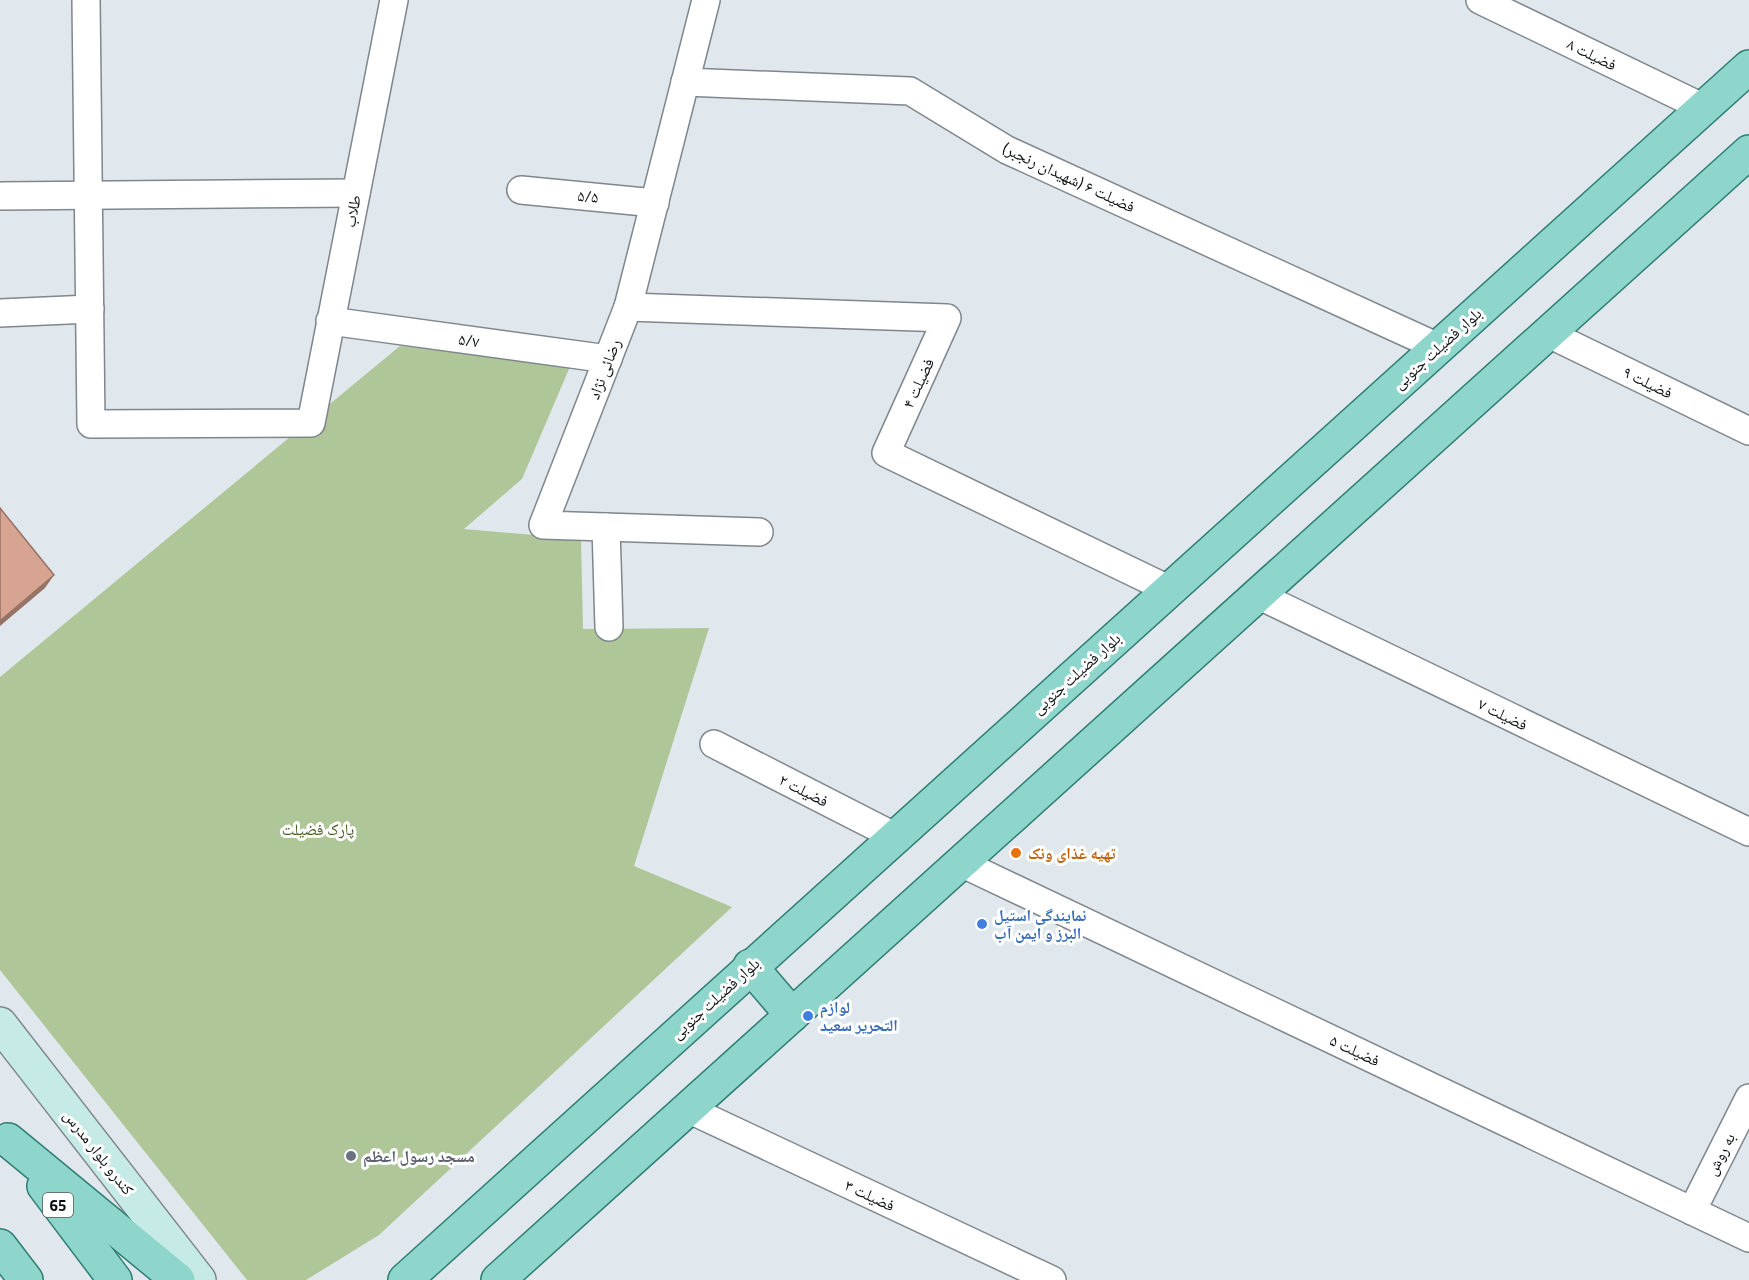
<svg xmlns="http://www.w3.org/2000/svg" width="1749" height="1280" viewBox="0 0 1749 1280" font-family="'Titillium Web','Noto Naskh Arabic',sans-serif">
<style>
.green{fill:#afc698}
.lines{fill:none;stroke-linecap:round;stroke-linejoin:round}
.minor-casing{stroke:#7f868c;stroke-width:30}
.secondary-casing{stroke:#7f868c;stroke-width:36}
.primary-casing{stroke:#2f7e74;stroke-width:36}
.minor{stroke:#fff;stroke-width:27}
.secondary{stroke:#c6eae5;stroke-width:33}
.primary{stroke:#8ed5cb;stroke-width:33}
.shaded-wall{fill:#977366}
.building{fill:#d8a492;stroke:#977366;stroke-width:1.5}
.food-dot{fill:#e8710a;stroke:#fff;stroke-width:2}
.shop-dot{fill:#3f7fe0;stroke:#fff;stroke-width:2}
.worship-dot{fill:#6b7280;stroke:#fff;stroke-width:2}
.labels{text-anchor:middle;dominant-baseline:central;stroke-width:6;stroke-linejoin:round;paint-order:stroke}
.shield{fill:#fff;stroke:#555758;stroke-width:1.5}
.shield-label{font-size:15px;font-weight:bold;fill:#0c0f11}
.street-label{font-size:16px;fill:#0c0f11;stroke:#fff}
.park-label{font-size:16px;fill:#415d1c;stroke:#fff}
.food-label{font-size:16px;font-weight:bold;fill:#c56008;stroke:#fff;text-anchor:start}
.shop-label{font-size:16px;font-weight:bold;fill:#366cbe;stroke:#fff;text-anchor:start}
.worship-label{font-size:16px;font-weight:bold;fill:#5b616d;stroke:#fff;text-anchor:start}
</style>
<rect width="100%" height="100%" fill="#e0e8ee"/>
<polygon class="green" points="400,346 572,362 522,479 464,529 581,539 583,629 709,628 634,866 732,907 379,1235 306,1280 247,1280 0,970 0,677"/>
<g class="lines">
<g class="minor-casing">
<g id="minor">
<polyline points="86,0 91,424 311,423 394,0"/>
<polyline points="706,0 628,307 543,525 759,532"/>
<polyline points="1480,0 1704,108"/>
<polyline points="685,82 910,91 1007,150 1438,347"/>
<polyline points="521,190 655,203"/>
<polyline points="0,196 356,193"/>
<polyline points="628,307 947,318 886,453 1168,589"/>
<polyline points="0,313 90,309"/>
<polyline points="330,321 608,359"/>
<polyline points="1547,333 1749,431"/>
<polyline points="606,527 609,627"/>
<polyline points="1258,595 1749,832"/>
<polyline points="714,744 894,836"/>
<polyline points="961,863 1749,1238"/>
<polyline points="688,1109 1052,1280"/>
<polyline points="1692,1211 1749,1098"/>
</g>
</g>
<g class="secondary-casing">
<polyline id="secondary" points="0,1024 199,1280"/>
</g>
<g class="primary-casing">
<g id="primary">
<polyline points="750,966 792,1015"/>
<polyline points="8,1140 178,1280"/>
<polyline points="44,1186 115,1280"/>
<polyline points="0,1246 26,1280"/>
<polyline points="405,1280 1749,67"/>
<polyline points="498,1280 1749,152"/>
</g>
</g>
<use href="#minor" class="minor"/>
<use href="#secondary" class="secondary"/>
<use href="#primary" class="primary"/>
</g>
<polygon class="shaded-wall" points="54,575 45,588 0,626 0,621"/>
<polygon class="building" points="0,508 54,575 0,621"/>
<circle class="food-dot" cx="1016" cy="853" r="6"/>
<g class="shop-dot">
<circle cx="982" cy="924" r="6"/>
<circle cx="808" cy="1016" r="6"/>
</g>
<circle class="worship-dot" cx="351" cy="1156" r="6"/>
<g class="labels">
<rect class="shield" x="43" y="1193" width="30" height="24" rx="4.5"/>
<g class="shield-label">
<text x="58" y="1205">65</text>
</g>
<g class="street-label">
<text transform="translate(1592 54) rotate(26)">فضیلت ۸</text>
<text transform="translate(1069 177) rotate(25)">فضیلت ۶ (شهیدان رنجبر)</text>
<text transform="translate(588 196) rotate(5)">۵/۵</text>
<text transform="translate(352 211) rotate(-79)">طلاب</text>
<text transform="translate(469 340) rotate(8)">۵/۷</text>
<text transform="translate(1437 348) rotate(-42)">بلوار فضیلت جنوبی</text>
<text transform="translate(604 369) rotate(-69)">رضائی نژاد</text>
<text transform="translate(1648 382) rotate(26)">فضیلت ۹</text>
<text transform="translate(918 383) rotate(-65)">فضیلت ۴</text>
<text transform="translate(1076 673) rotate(-42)">بلوار فضیلت جنوبی</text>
<text transform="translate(1503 714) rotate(26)">فضیلت ۷</text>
<text transform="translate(804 790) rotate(27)">فضیلت ۲</text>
<text transform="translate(715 998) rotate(-42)">بلوار فضیلت جنوبی</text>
<text transform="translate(1355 1050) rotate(25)">فضیلت ۵</text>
<text transform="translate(99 1152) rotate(52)">کندرو بلوار مدرس</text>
<text transform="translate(1720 1154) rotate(-63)">به روش</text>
<text transform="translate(870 1195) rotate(25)">فضیلت ۳</text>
</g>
<g class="park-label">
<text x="318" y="829">پارک فضیلت</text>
</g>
<g class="food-label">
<text x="1028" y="853">تهیه غذای ونک</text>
</g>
<g class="shop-label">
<text x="994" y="915">نمایندگی استيل<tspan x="994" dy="18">البرز و ایمن آب</tspan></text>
<text x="820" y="1007">لوازم<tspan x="820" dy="18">التحریر سعید</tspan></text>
</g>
<g class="worship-label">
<text x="363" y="1156">مسجد رسول اعظم</text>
</g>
</g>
</svg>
